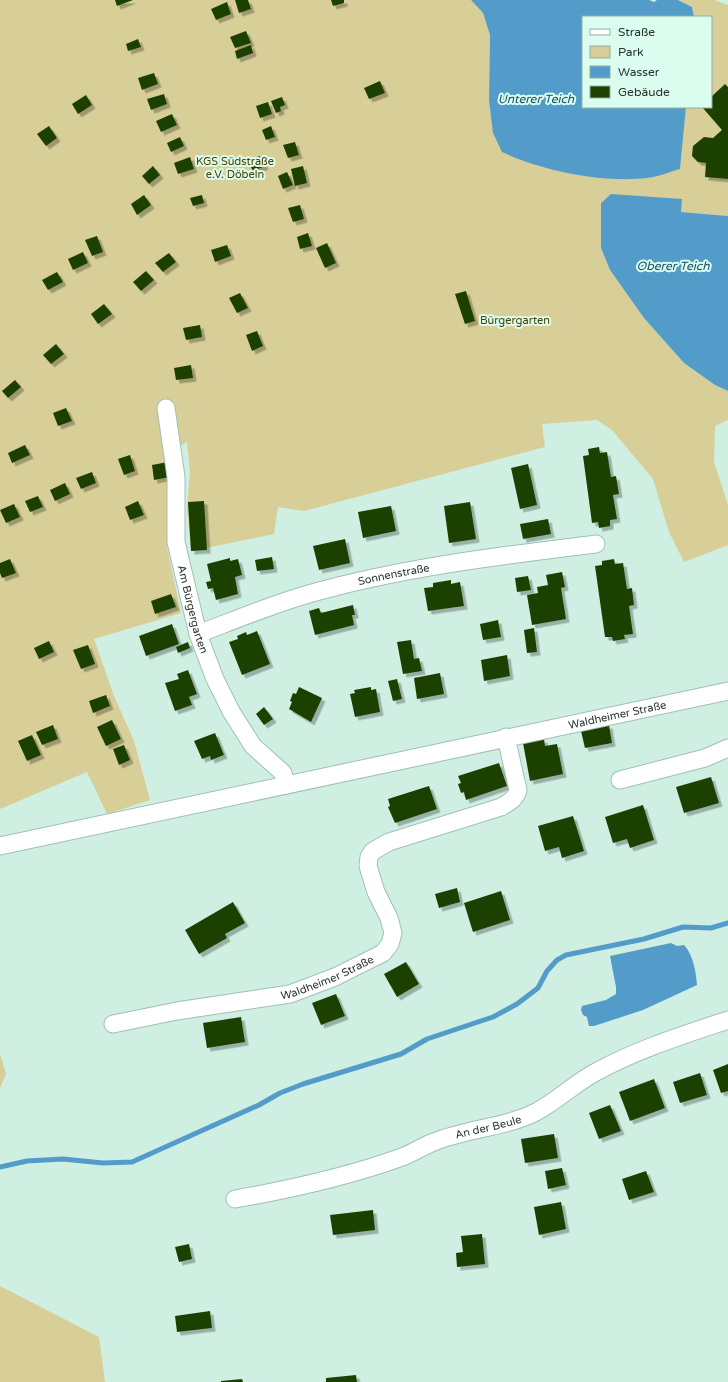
<svg xmlns="http://www.w3.org/2000/svg" width="728" height="1382" viewBox="0 0 728 1382" font-family="'Varela Round',sans-serif">
<style>
.green{fill:#d8ce98}
.water{fill:#539cc9}
.lines{fill:none;stroke-linecap:round;stroke-linejoin:round}
.stream{stroke:#539cc9;stroke-width:5}
.building{fill:#1f4100;filter:url(#shadow)}
.street-casing{stroke:#a0c0b3;stroke-width:19}
.street{stroke:#fff;stroke-width:17}
.labels{text-anchor:middle;dominant-baseline:central;stroke-width:4;stroke-linejoin:round;paint-order:stroke}
.park-label{font-size:11px;fill:#483e00;stroke:#dbfdef}
.street-label{font-size:11px;fill:#27342e;stroke:#dbfdef}
.water-label{font-size:12px;font-style:italic;fill:#164e6e;stroke:#dbfdef}
</style>
<defs>
<filter id="shadow"><feDropShadow dx="3.5" dy="3.5" stdDeviation="0" flood-color="#0004"/></filter>
</defs>
<rect width="100%" height="100%" fill="#ceefe2"/>
<g class="green">
<polygon points="0,0 471,0 483,13 490,35 489,101 491,118 529,162 547,167 648,178 680,169 686,107 711,107 711,17 694,17 692,7 678,0 714,0 728,5 728,216 680,212 682,199 601,203 601,248 610,270 644,318 684,363 715,385 728,391 728,420 715,426 714,462 728,505 728,545 684,562 669,532 653,479 612,430 597,420 542,424 545,447 304,511 278,507 274,534 191,551 187,507 190,472 187,442 168,453 167,547 181,613 94,639 114,696 134,741 150,800 107,814 87,772 0,809"/>
<polygon points="0,1054 6,1074 0,1088"/>
<polygon points="0,1286 99,1337 105,1382 0,1382"/>
</g>
<g class="water">
<path d="M471 0H649L654 2 657 0H678L692 7 694 17H583V107H686L680 169C669 172 658 177 647 178 603 183 542 171 502 152L493 133 489 101 490 35 483 13Z"/>
<polygon points="611,194 682,199 681,212 728,216 728,391 715,385 684,363 644,318 610,270 601,248 601,203"/>
<path d="M671 943 677 946 684 945C693 954 696 972 697 985L643 1010 594 1026H589L587 1017 583 1015 581 1010 582 1006 606 1000 616 994V987L610 956Z"/>
</g>
<g class="lines">
<polyline class="stream" points="0,1167 27,1161 63,1159 103,1163 132,1162 259,1105 280,1093 303,1084 401,1054 427,1039 493,1017 517,1004 538,988 547,971 557,960 566,955 644,939 683,927 711,928 728,923"/>
</g>
<g class="building">
<polygon points="115,0 133,0 117,6"/>
<polygon points="235,0 248,0 251,9 239,13"/>
<polygon points="331,0 344,0 344,3 333,6"/>
<polygon points="227,2 231,14 216,20 211,9"/>
<polygon points="246,31 251,43 235,48 230,37"/>
<polygon points="138,39 141,47 128,51 126,44"/>
<polygon points="251,45 253,53 237,59 235,51"/>
<polygon points="154,73 158,84 142,90 138,78"/>
<polygon points="380,81 385,93 369,99 364,88"/>
<polygon points="725,84 728,87 728,179 705,177 706,163 698,162 692,156 693,146 704,137 713,138 722,130 702,107 711,107 711,97"/>
<polygon points="164,94 167,104 151,110 147,99"/>
<polygon points="86,95 92,105 78,114 72,104"/>
<polygon points="282,97 285,105 280,107 281,111 276,113 271,101"/>
<polygon points="268,102 272,114 260,118 256,106"/>
<polygon points="172,114 177,125 161,132 156,121"/>
<polygon points="49,126 57,138 46,146 37,134"/>
<polygon points="271,126 275,137 266,140 262,130"/>
<polygon points="180,137 184,146 171,152 167,143"/>
<polygon points="295,142 299,155 288,158 283,145"/>
<polygon points="260,156 265,166 253,171 248,161"/>
<polygon points="190,157 194,169 178,174 174,163"/>
<polygon points="153,166 160,175 149,184 142,176"/>
<polygon points="303,166 307,183 295,186 291,169"/>
<polygon points="287,172 293,185 283,189 278,176"/>
<polygon points="144,195 151,205 137,215 131,204"/>
<polygon points="202,195 204,203 193,206 190,198"/>
<polygon points="300,205 304,219 293,222 288,208"/>
<polygon points="308,233 312,246 300,249 297,237"/>
<polygon points="97,236 103,252 92,256 85,240"/>
<polygon points="327,243 336,263 325,268 316,248"/>
<polygon points="227,245 231,256 215,262 211,250"/>
<polygon points="83,252 88,263 73,270 68,259"/>
<polygon points="169,253 176,262 163,272 155,263"/>
<polygon points="146,271 154,280 141,291 133,282"/>
<polygon points="57,272 63,282 48,290 42,280"/>
<polygon points="466,291 475,321 465,324 455,294"/>
<polygon points="240,293 248,308 237,313 229,298"/>
<polygon points="104,304 112,314 98,324 91,314"/>
<polygon points="200,325 202,337 186,340 183,328"/>
<polygon points="257,331 263,346 252,351 246,335"/>
<polygon points="56,344 64,354 51,364 43,355"/>
<polygon points="191,365 193,378 176,380 174,368"/>
<polygon points="15,380 21,387 8,398 2,391"/>
<polygon points="66,408 72,421 58,426 53,413"/>
<polygon points="25,445 30,455 12,463 8,453"/>
<polygon points="599,447 600,453 607,452 611,477 616,476 619,494 613,495 617,519 610,520 610,526 599,528 598,522 592,523 583,456 589,455 588,449"/>
<polygon points="130,455 135,471 124,475 118,459"/>
<polygon points="168,462 170,477 154,480 152,465"/>
<polygon points="528,464 537,505 520,509 511,468"/>
<polygon points="92,472 96,483 81,489 76,478"/>
<polygon points="65,483 70,494 55,501 50,490"/>
<polygon points="38,496 43,507 30,512 25,501"/>
<polygon points="138,501 144,515 130,520 125,507"/>
<polygon points="204,501 207,550 191,551 188,502"/>
<polygon points="470,502 476,539 449,543 444,506"/>
<polygon points="14,504 20,517 6,523 0,510"/>
<polygon points="391,506 396,531 363,538 358,512"/>
<polygon points="548,519 551,534 523,539 520,524"/>
<polygon points="345,539 350,563 319,570 313,546"/>
<polygon points="272,557 274,569 257,571 255,560"/>
<polygon points="230,558 230,561 238,559 242,575 235,577 238,594 216,600 213,588 208,589 206,582 211,581 207,564"/>
<polygon points="10,559 16,573 2,578 0,573 0,563"/>
<polygon points="614,559 615,564 623,563 627,589 632,588 634,605 629,606 633,634 624,635 625,639 613,641 612,637 605,637 595,566 602,565 602,561"/>
<polygon points="562,572 565,587 561,588 566,619 532,625 527,595 538,593 537,587 548,585 546,575"/>
<polygon points="528,576 531,590 517,592 515,578"/>
<polygon points="451,580 451,584 460,582 464,606 428,611 424,588 433,587 433,583"/>
<polygon points="171,594 176,607 155,614 151,601"/>
<polygon points="353,605 355,615 352,615 354,625 315,635 309,611 319,608 321,613"/>
<polygon points="498,620 501,637 483,640 480,624"/>
<polygon points="172,624 179,644 146,656 139,636"/>
<polygon points="534,628 537,652 527,653 524,630"/>
<polygon points="257,631 270,664 242,675 229,642 238,639 237,636 246,632 247,635"/>
<polygon points="411,640 414,659 419,658 422,671 403,674 397,642"/>
<polygon points="49,641 54,652 39,659 34,648"/>
<polygon points="188,642 190,648 178,653 176,647"/>
<polygon points="88,645 95,664 81,669 73,650"/>
<polygon points="507,655 510,676 484,681 481,660"/>
<polygon points="188,670 197,694 189,697 192,705 175,711 165,683 179,679 177,674"/>
<polygon points="440,673 444,694 417,699 414,678"/>
<polygon points="397,679 402,699 393,701 388,681"/>
<polygon points="299,687 322,698 311,722 289,709 292,702 290,701 293,693 296,694"/>
<polygon points="371,687 371,690 376,689 380,712 355,717 350,694 355,693 354,690"/>
<polygon points="106,695 110,706 93,713 89,701"/>
<polygon points="264,707 273,719 264,725 256,714"/>
<polygon points="112,720 121,739 106,746 97,727"/>
<polygon points="53,725 58,739 42,745 36,732"/>
<polygon points="609,725 612,743 585,748 581,731"/>
<polygon points="215,733 224,755 211,760 210,756 202,759 194,741"/>
<polygon points="32,735 41,755 27,761 18,741"/>
<polygon points="544,739 545,746 557,744 563,774 530,781 523,743"/>
<polygon points="124,745 130,760 119,765 113,749"/>
<polygon points="499,763 507,786 466,800 464,792 461,793 458,784 461,783 458,776"/>
<polygon points="711,777 719,803 684,813 676,787"/>
<polygon points="429,786 437,809 395,823 388,807 390,806 388,799"/>
<polygon points="643,805 654,840 630,848 627,839 613,843 605,817"/>
<polygon points="573,816 584,851 562,858 559,847 545,851 538,826"/>
<polygon points="457,888 460,902 439,908 435,894"/>
<polygon points="501,891 510,920 473,932 464,903"/>
<polygon points="233,902 245,923 225,934 227,938 199,954 185,930"/>
<polygon points="406,962 419,984 397,997 384,974"/>
<polygon points="336,994 345,1016 321,1025 312,1003"/>
<polygon points="241,1017 245,1042 207,1048 203,1023"/>
<polygon points="728,1064 728,1091 721,1093 713,1070"/>
<polygon points="700,1073 707,1095 680,1103 673,1082"/>
<polygon points="654,1079 665,1108 630,1121 619,1092"/>
<polygon points="610,1105 621,1131 599,1139 589,1113"/>
<polygon points="554,1134 558,1158 525,1163 521,1139"/>
<polygon points="562,1168 566,1185 548,1189 545,1171"/>
<polygon points="646,1171 654,1192 629,1200 622,1179"/>
<polygon points="561,1202 566,1229 539,1235 534,1207"/>
<polygon points="373,1210 375,1230 333,1235 330,1215"/>
<polygon points="482,1234 485,1264 457,1267 456,1253 463,1252 461,1236"/>
<polygon points="189,1244 192,1259 179,1262 175,1247"/>
<polygon points="210,1311 212,1328 177,1332 175,1316"/>
<polygon points="356,1375 357,1382 326,1382 326,1378"/>
<polygon points="242,1379 243,1382 221,1382 221,1381"/>
</g>
<g class="lines">
<g class="street-casing">
<g id="street">
<path id="s1" d="M166 408 176 477V542L198 634 215 679 232 713 253 746 283 773 286 785"/>
<path id="s2" d="M198 634C240 618 283 600 327 589 415 566 506 555 596 544"/>
<polyline points="620,780 705,758 728,748"/>
<path id="s3" d="M0 846 728 691"/>
<path id="s4" d="M113 1024 177 1011 290 994 335 977 383 953 390 944 393 933 389 918 376 892 368 866 369 857 373 851 389 842 501 807C508 803 516 799 518 790L506 737"/>
<path id="s5" d="M235 1199C292 1189 347 1177 402 1157 413 1153 423 1146 434 1142 465 1129 507 1127 536 1112 557 1101 575 1083 596 1072 638 1049 683 1035 728 1020"/>
</g>
</g>
<use href="#street" class="street"/>
</g>
<g class="labels">
<g class="park-label">
<text x="235" y="161">KGS Südstraße<tspan x="235" dy="13">e.V. Döbeln</tspan></text>
<text x="515" y="320">Bürgergarten</text>
</g>
<g class="street-label">
<text stroke="none"><textPath href="#s2" startOffset="205">Sonnenstraße</textPath></text>
<text stroke="none"><textPath href="#s1" startOffset="204">Am Bürgergarten</textPath></text>
<text stroke="none"><textPath href="#s3" startOffset="631">Waldheimer Straße</textPath></text>
<text stroke="none"><textPath href="#s4" startOffset="220">Waldheimer Straße</textPath></text>
<text stroke="none"><textPath href="#s5" startOffset="264">An der Beule</textPath></text>
</g>
<g class="water-label">
<text x="536" y="99">Unterer Teich</text>
<text x="673" y="266">Oberer Teich</text>
</g>
</g>
<rect x="582" y="16" width="130" height="92" fill="#dbfdef" stroke="#93ada2"/>
<rect x="590" y="29" width="20" height="6" fill="#ffffff" stroke="#93ada2"/>
<text x="618" y="36" font-size="12" fill="#27342e">Straße</text>
<rect x="590" y="46" width="20" height="12" fill="#d8ce98" stroke="#93ada2"/>
<text x="618" y="56" font-size="12" fill="#27342e">Park</text>
<rect x="590" y="66" width="20" height="12" fill="#539cc9" stroke="#93ada2"/>
<text x="618" y="76" font-size="12" fill="#27342e">Wasser</text>
<rect x="590" y="86" width="20" height="12" fill="#1f4100" stroke="#93ada2"/>
<text x="618" y="96" font-size="12" fill="#27342e">Gebäude</text>
</svg>
